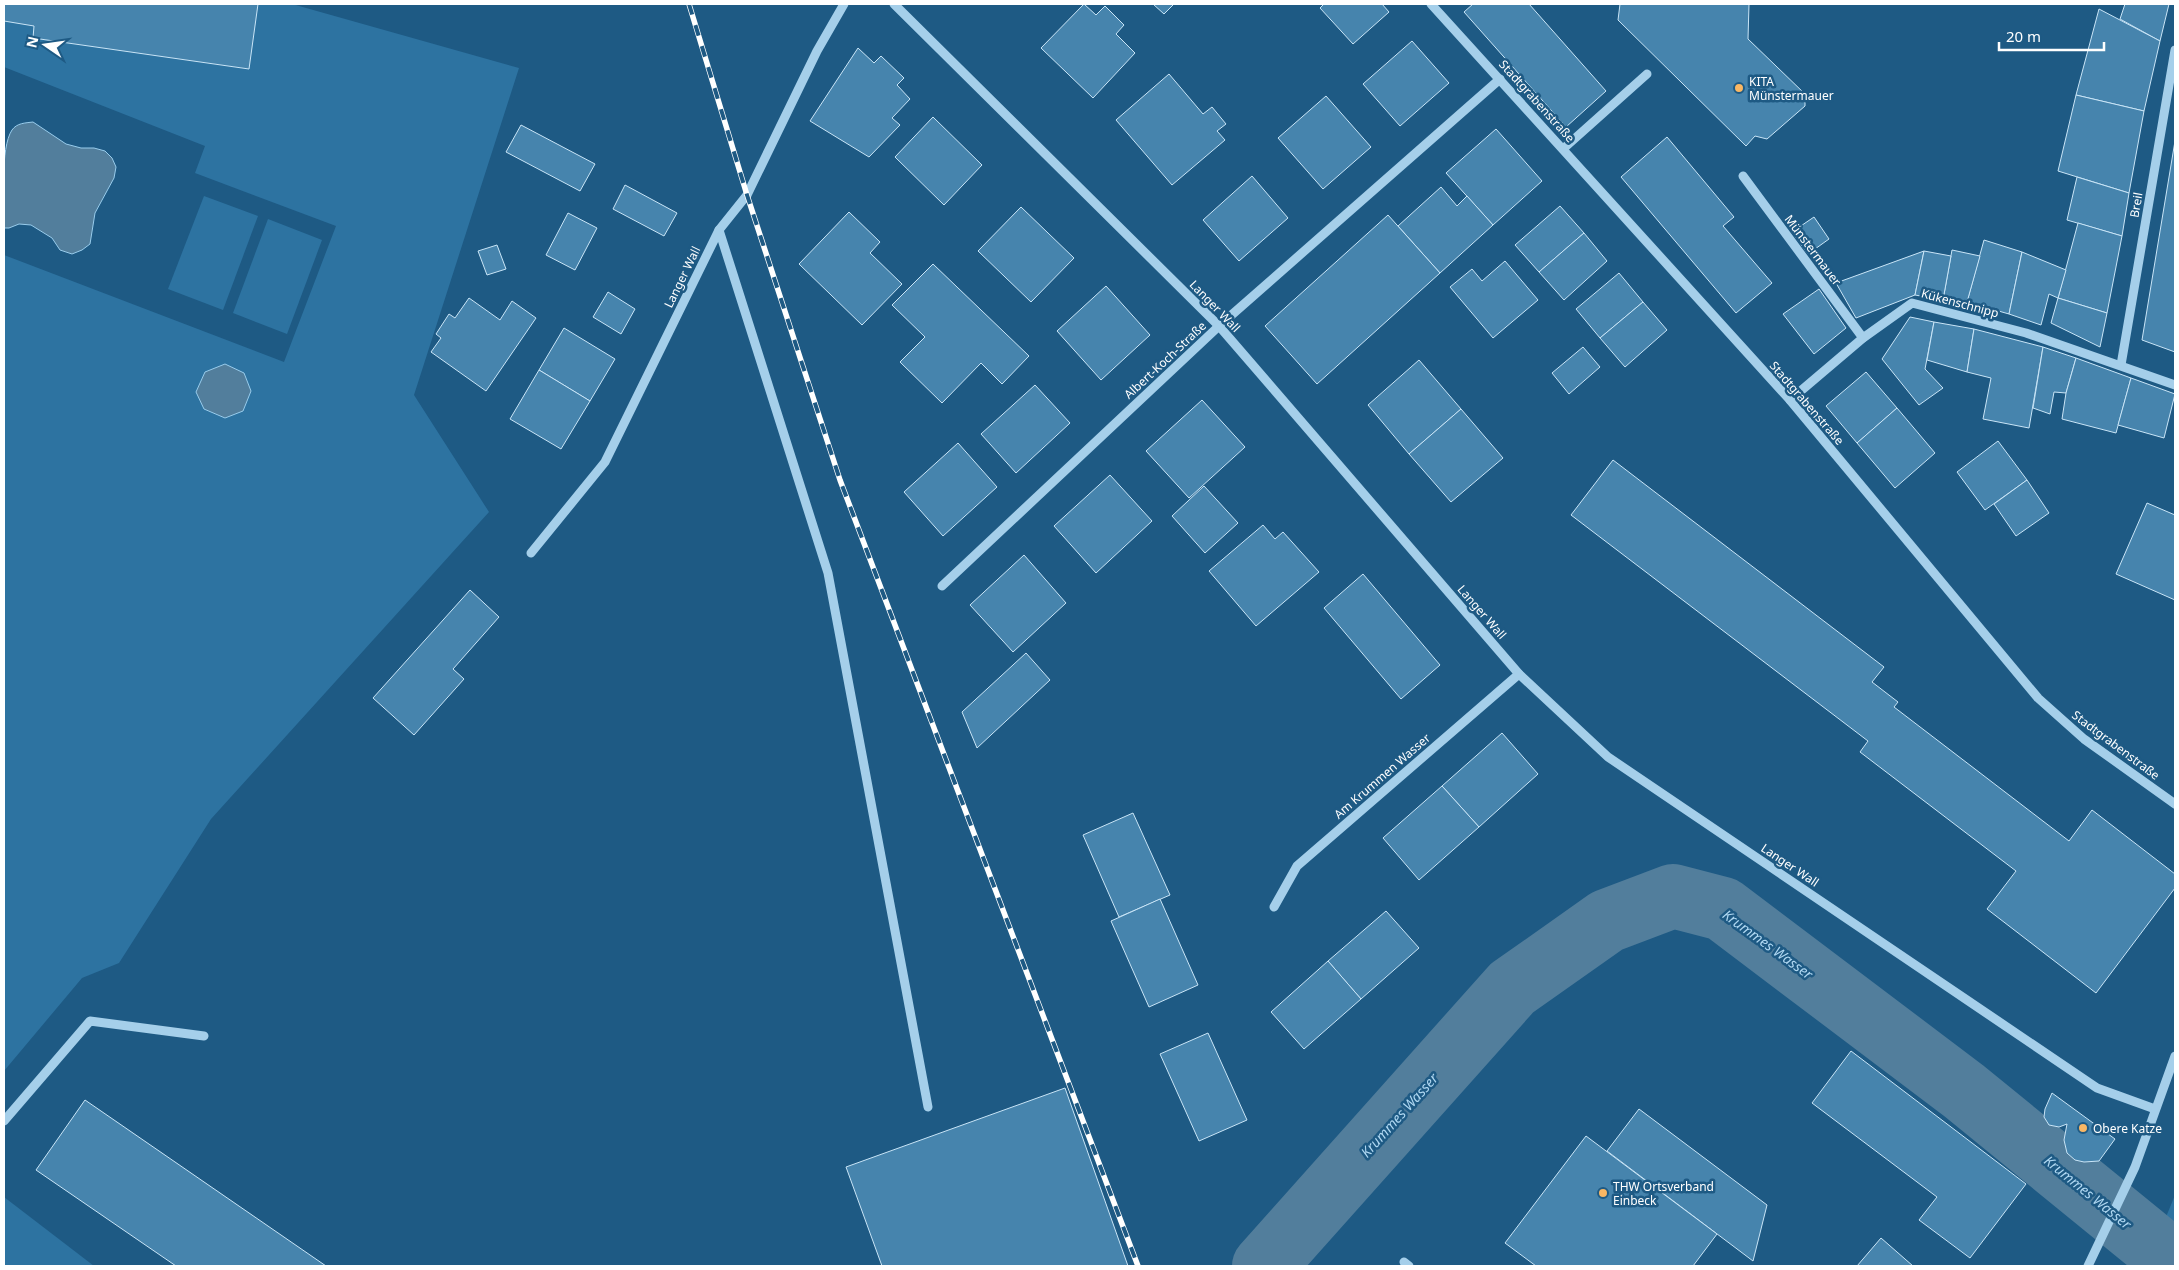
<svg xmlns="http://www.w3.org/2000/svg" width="2179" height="1270" viewBox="0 0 2179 1270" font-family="'Noto Sans',sans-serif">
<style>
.green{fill:#2d73a1}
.water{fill:#527e9c;stroke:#98ccec}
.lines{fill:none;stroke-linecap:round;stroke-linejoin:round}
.river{stroke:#527e9c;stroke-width:64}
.building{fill:#4684ad;stroke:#c9e5f7}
.minor{stroke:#a5cfea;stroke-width:9}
.rail-casing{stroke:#fff;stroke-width:5.5}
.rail{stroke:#1e5a84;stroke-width:4;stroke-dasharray:11;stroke-linecap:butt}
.poi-dot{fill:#f9b764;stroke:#1e5a84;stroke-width:2}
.labels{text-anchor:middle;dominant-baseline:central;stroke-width:5;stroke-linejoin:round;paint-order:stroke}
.poi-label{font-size:12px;fill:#fff;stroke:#1e5a84;text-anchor:start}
.street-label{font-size:12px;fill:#fff;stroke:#1e5a84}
.water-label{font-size:14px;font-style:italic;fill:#b0d8f2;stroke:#1e5a84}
</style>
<rect width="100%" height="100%" fill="#1e5a84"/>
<g class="green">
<polygon points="258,4 292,4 519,68 414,395 489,512 211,819 119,963 82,978 4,1071 4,255 284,362 336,226 195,173 205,146 4,67 4,21 34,26 33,38 248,69"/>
<polygon points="204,196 258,216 223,310 168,289"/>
<polygon points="268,219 322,240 287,334 233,313"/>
<polygon points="2175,1195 2175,1266 2146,1266"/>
<polygon points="4,1197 94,1266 4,1266"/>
</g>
<g class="water">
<path d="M33 122 66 144 81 148H94L105 151 112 158 116 167 114 178 95 213 90 244 82 250 72 254 60 250 52 238 31 225 19 224 9 228H4C4 204 0 148 12 130 17 123 25 123 33 122Z"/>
<polygon points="225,364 244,373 251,391 243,411 225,418 204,409 196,392 205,372"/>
</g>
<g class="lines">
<polyline class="river" points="1264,1266 1512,988 1607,921 1673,896 1723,909 1964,1091 2175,1263"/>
</g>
<g class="building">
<polygon points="4,4 258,4 249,69 33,38 34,26 4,21"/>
<polygon points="1084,4 1096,15 1105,6 1124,25 1116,34 1135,53 1093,98 1041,48"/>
<polygon points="1153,4 1174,4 1164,14"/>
<polygon points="1324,4 1382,4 1389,12 1353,44 1320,8"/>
<polygon points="1473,4 1529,4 1606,91 1566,127 1464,12"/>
<polygon points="1620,4 1749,4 1748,39 1805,94 1805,106 1767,139 1755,136 1746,146 1618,20"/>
<polygon points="2125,4 2169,4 2160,41 2120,19"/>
<polygon points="2099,9 2160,41 2144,111 2076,95"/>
<polygon points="1412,41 1449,83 1400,126 1363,84"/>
<polygon points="858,48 874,63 881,56 904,78 897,85 910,99 892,118 900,125 869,157 810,121"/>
<polygon points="1169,74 1203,114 1212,107 1226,124 1217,131 1225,140 1172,185 1116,120"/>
<polygon points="2076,95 2144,111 2129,193 2058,171"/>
<polygon points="1326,96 1371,147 1323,189 1278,138"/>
<polygon points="933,117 982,165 944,205 895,157"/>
<polygon points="521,125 595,164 580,191 506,152"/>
<polygon points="1496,129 1542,181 1493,225 1446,173"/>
<polygon points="1667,137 1734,217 1723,226 1772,283 1736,313 1621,177"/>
<polygon points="2175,141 2175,352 2142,340"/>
<polygon points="1252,176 1288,218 1239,261 1203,220"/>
<polygon points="2077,177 2129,193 2122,236 2067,220"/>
<polygon points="625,185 677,213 664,236 613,209"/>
<polygon points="1441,187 1457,206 1467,196 1493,225 1440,273 1398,226"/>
<polygon points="1560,206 1584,233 1539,272 1515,245"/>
<polygon points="1021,207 1074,258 1031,302 978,251"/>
<polygon points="849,212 880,242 870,253 902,284 862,325 799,264"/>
<polygon points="568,213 597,228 575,270 546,255"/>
<polygon points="1388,215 1440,273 1317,384 1265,326"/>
<polygon points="1814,217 1829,239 1808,254 1792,232"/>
<polygon points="2078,223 2122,236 2107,313 2058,298"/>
<polygon points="1584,233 1607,261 1564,300 1539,272"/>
<polygon points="1984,240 2022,252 2009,314 1967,302"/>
<polygon points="497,245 506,269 487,275 478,251"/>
<polygon points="1952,250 1980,256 1967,302 1943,300"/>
<polygon points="1924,251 1915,295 1856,318 1836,283"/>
<polygon points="1924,251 1951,256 1943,300 1915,295"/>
<polygon points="2022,252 2066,270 2058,298 2049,294 2041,325 2009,314"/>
<polygon points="1505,261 1538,300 1493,338 1450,287 1472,269 1482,281"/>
<polygon points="933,264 1029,356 1002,384 981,363 942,403 900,362 925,337 892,305"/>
<polygon points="1619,273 1643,302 1600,338 1576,309"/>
<polygon points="1106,286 1150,335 1101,380 1057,331"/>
<polygon points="1819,289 1846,328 1814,354 1783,314"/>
<polygon points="608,292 635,309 621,334 593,317"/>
<polygon points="469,298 500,320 512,301 536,318 486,391 431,352 441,338 436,334 449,314 455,318"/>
<polygon points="2058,298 2107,313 2100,347 2051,323"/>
<polygon points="1643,302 1667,330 1625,367 1600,338"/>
<polygon points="1910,317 1934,322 1925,369 1943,388 1919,405 1882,359"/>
<polygon points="1934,322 1974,329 1967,372 1927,360"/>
<polygon points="564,328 615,359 590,401 539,370"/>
<polygon points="1974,329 2043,347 2029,428 1983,419 1991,378 1967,372"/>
<polygon points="1583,347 1600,367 1569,394 1552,373"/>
<polygon points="2043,347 2076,358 2066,393 2054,392 2050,414 2033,408"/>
<polygon points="2076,358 2131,378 2116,433 2062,419 2066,393"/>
<polygon points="1419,360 1461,409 1409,454 1368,405"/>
<polygon points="539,370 590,401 561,449 510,419"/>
<polygon points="1866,372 1897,408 1857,443 1826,406"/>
<polygon points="2131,378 2175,394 2164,438 2118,425"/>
<polygon points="1035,385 1070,423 1016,473 981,434"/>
<polygon points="1202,400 1245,447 1189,498 1146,451"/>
<polygon points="1897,408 1935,453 1895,488 1857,443"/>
<polygon points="1461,409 1503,458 1451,502 1409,454"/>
<polygon points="1998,441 2027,480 1985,510 1957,472"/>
<polygon points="958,443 997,487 943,536 904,492"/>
<polygon points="1613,460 1884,667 1872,682 1898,702 1894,707 2069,841 2092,810 2175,874 2175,888 2096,993 1987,909 2016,871 1860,752 1868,741 1571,515"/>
<polygon points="1110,475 1152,521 1096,573 1054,526"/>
<polygon points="2027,480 2049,513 2016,536 1994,504"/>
<polygon points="1204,486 1238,523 1205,553 1172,516"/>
<polygon points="2147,503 2175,515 2175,600 2116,574"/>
<polygon points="1263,525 1275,539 1283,532 1319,572 1256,626 1209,571"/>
<polygon points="1024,555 1066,603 1013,652 970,605"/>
<polygon points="1363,574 1440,665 1401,699 1324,608"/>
<polygon points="470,590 499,617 453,669 464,679 414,735 373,698"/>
<polygon points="1026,653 1050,680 977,748 962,712"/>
<polygon points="1502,733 1538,774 1479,827 1442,786"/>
<polygon points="1442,786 1479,827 1419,880 1383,838"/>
<polygon points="1133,813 1170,895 1119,917 1083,835"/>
<polygon points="1160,899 1198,985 1149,1007 1111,921"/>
<polygon points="1386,911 1419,948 1361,999 1328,961"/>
<polygon points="1328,961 1361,999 1304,1049 1271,1012"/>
<polygon points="1208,1033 1247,1120 1199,1141 1160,1054"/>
<polygon points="1851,1051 2026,1184 1970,1258 1919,1220 1937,1197 1812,1103"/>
<polygon points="1065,1088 1128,1266 882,1266 846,1167"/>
<polygon points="2052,1093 2115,1139 2099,1161 2084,1162 2075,1160 2067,1153 2064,1140 2067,1124 2059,1127 2049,1125 2044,1117 2045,1109"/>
<polygon points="85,1100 326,1266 176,1266 36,1170"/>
<polygon points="1639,1109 1767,1205 1753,1261 1607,1151"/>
<polygon points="1586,1136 1717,1234 1693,1266 1536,1266 1505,1243"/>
<polygon points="1881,1238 1913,1266 1857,1266"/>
</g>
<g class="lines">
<g class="minor">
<polyline points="894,4 1219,326 1519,674 1608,757 2097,1088 2155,1109"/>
<polyline points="1431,4 1790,400 2038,698 2084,739 2175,804"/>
<polyline points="1563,149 1647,74"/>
<polyline points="1743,176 1863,338"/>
<polyline points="719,230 828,573 928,1107"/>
<polyline points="2121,365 2175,50"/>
<polyline points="1790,400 1863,338 1912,303 2026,333 2175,385"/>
<polyline points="531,553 605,462 719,230 747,195 817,51 844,4"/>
<polyline points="942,586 1219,326 1500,79"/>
<polyline points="1274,907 1297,866 1519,674"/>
<polyline points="4,1121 90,1021 204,1036"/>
<polyline points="1404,1262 1409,1266"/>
<polyline points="2088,1266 2135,1167 2175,1056"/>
</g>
<g class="rail-casing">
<polyline id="rail" points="689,4 747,195 840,480 1138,1266"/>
</g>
<use href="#rail" class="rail"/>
</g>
<g class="poi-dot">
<circle cx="1739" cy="88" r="5"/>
<circle cx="2083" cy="1128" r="5"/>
<circle cx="1603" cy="1193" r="5"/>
</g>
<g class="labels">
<g class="poi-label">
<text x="1749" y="81">KITA<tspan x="1749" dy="14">Münstermauer</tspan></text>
<text x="2093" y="1128">Obere Katze</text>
<text x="1613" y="1186">THW Ortsverband<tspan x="1613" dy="14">Einbeck</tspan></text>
</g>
<g class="street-label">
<text transform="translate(1537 101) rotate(48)">Stadtgrabenstraße</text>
<text transform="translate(2136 205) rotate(-80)">Breil</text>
<text transform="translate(1813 250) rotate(53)">Münstermauer</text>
<text transform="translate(682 277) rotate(-64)">Langer Wall</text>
<text transform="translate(1960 303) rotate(15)">Kükenschnipp</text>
<text transform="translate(1215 306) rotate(46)">Langer Wall</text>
<text transform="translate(1165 360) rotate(-43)">Albert-Koch-Straße</text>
<text transform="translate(1807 403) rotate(49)">Stadtgrabenstraße</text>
<text transform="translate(1482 612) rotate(49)">Langer Wall</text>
<text transform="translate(2116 745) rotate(37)">Stadtgrabenstraße</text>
<text transform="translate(1382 776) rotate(-41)">Am Krummen Wasser</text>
<text transform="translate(1790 865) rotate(34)">Langer Wall</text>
</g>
<g class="water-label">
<text transform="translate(1768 944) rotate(36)">Krummes Wasser</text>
<text transform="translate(1399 1115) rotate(-48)">Krummes Wasser</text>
<text transform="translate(2088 1192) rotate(39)">Krummes Wasser</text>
</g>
</g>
<rect width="2179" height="1270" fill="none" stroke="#ffffff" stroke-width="10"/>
<g transform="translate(45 45) rotate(283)" stroke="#1e5a84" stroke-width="4" paint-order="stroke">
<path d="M0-4L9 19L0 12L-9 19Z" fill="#ffffff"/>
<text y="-8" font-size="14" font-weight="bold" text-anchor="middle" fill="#ffffff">N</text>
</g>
<path d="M1999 42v8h105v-8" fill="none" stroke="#ffffff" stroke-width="2.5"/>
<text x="2006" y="42" font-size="15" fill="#ffffff" stroke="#1e5a84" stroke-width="4" paint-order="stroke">20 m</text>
</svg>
